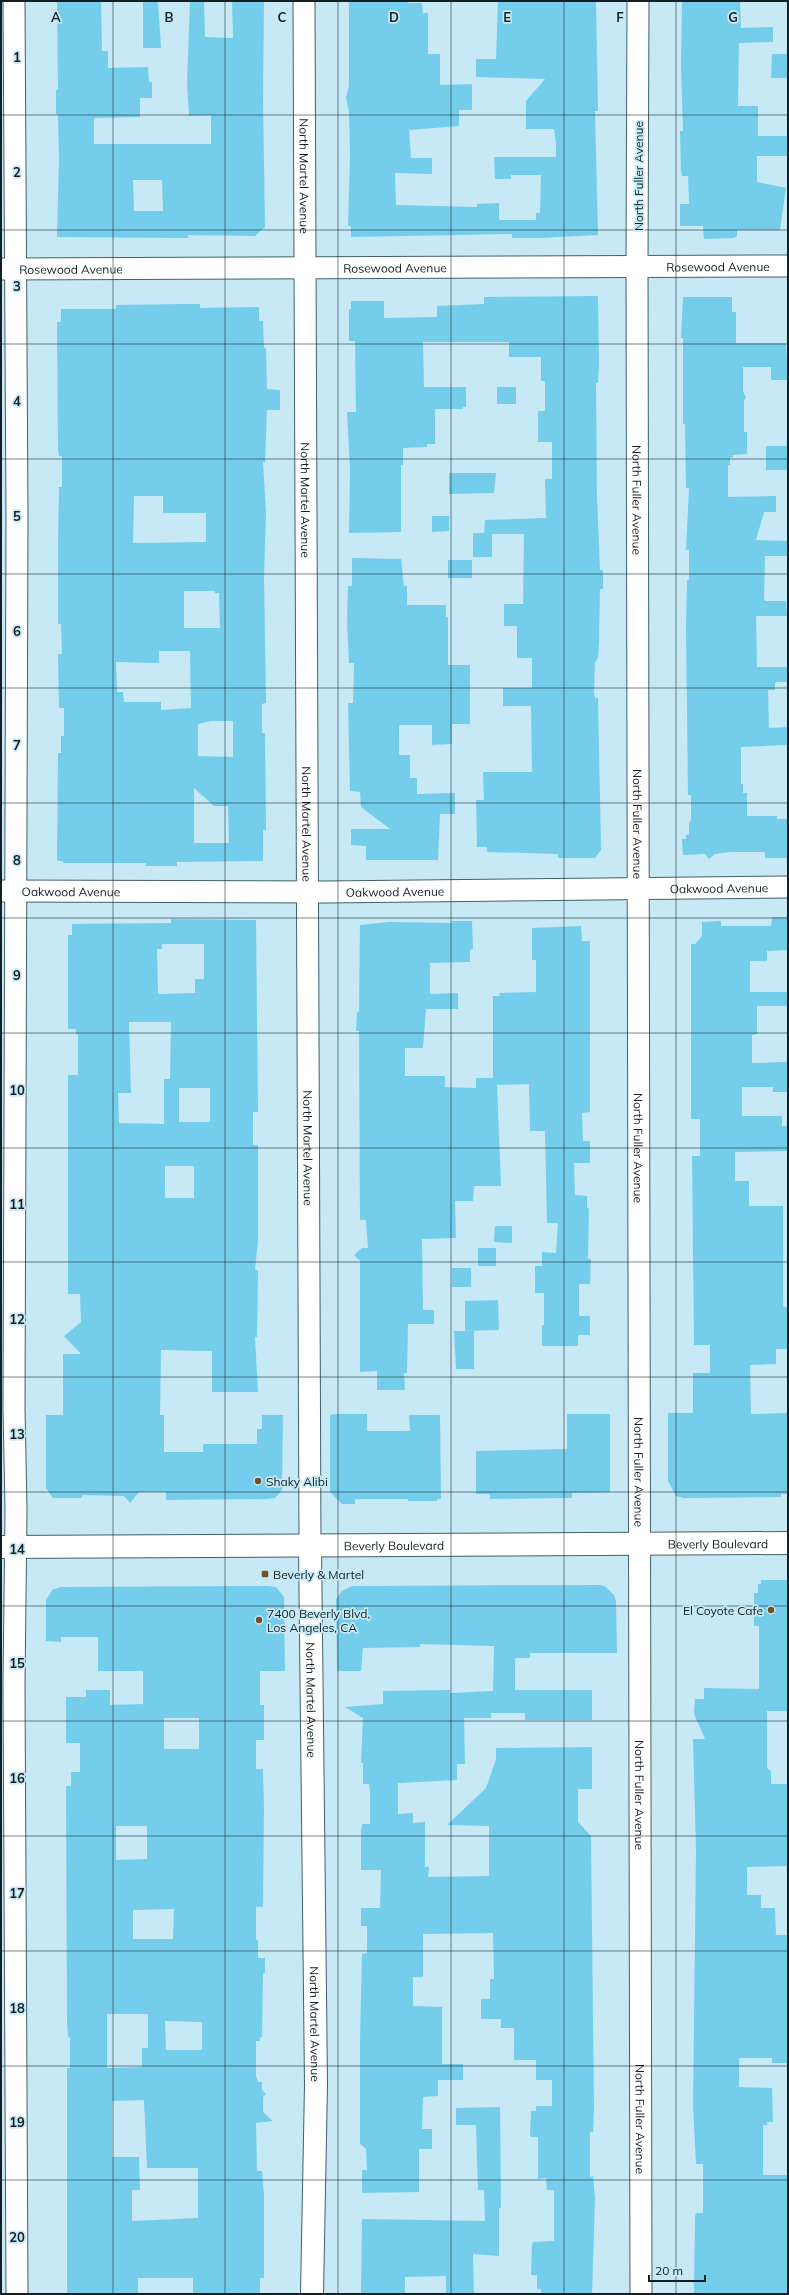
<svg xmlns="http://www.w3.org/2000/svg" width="789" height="2295" viewBox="0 0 789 2295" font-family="Mulish,sans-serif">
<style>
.building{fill:#74ceeb;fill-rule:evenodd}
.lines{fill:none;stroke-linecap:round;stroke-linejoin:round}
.minor-casing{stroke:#41606b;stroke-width:23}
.tertiary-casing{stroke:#41606b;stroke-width:24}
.secondary-casing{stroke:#41606b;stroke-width:24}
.minor{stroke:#fff;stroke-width:21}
.tertiary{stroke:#fff;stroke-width:22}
.secondary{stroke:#fff;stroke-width:22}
.grid{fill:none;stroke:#122024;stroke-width:1;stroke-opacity:0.55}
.poi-dot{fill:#715127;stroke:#c6e9f5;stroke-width:1.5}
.labels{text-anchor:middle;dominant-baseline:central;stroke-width:3.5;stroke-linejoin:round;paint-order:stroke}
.street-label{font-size:12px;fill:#122024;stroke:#c6e9f5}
.poi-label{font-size:12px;fill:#122024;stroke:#c6e9f5;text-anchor:start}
.grid-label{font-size:13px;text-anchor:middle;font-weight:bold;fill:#122024;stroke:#c6e9f5;stroke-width:3.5;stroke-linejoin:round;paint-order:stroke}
</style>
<rect width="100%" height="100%" fill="#c6e9f5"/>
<g class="building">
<path d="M57 1H101L102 51H108V68L148 67 149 82H152V98H140V117L94 118V144H211V115L189 116 187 82 190 1H204L205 37 233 38 232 1H264L263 100 265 227 255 236 188 235V238L57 237 59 160 58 114H56V90H58ZM133 180H162L163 211H134Z"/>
<polygon points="143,1 158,1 161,48 143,48"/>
<polygon points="349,1 408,1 408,3 422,3 423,13 428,13 428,54 440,54 440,85 472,84 472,110 459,110 459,126 409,130 411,158 432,158 432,174 395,173 396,205 477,207 477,204 499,203 499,220 536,220 536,213 540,213 541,175 511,175 511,179 495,179 494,157 556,157 556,143 554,129 526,129 526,101 545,79 476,77 476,59 496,59 498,1 596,1 598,111 595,111 598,235 538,238 512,238 512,234 351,237 351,226 348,226 350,155 349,112 346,97 349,86"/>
<polygon points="682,1 740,1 741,28 773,27 773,42 739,43 738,106 758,106 758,136 788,136 788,156 757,156 757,182 786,188 780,230 737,230 737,236 734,238 704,239 703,226 680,226 680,204 689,204 688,176 682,176 681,171 680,131 683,131 681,66"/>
<polygon points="772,54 788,54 788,78 771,78"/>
<polygon points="598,296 599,366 598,383 596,383 597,496 600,570 603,570 603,589 600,589 599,642 598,658 595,662 594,692 595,698 598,698 601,850 595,858 558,858 558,854 487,852 487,847 477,847 476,800 484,800 483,772 532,772 531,706 503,706 503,688 532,688 532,658 517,658 517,626 504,626 504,604 523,604 524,534 492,534 492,557 473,557 473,533 484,533 485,520 546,518 545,479 552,479 552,442 538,442 538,411 545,411 545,381 541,381 541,357 509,357 509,342 423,342 424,387 466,387 466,407 463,407 463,409 435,409 435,444 427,444 427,447 403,448 403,465 401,465 401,532 349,533 350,469 347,412 356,412 355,341 349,341 349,309 351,309 351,301 384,301 384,318 437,317 437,306 484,304 484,297"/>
<polygon points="683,297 732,297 732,312 736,312 736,343 786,343 788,380 771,380 771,367 743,367 743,391 746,398 744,400 744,432 747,432 747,454 733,455 733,457 730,458 730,465 728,465 728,497 776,496 776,512 764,512 756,540 788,541 788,556 765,556 764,599 765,601 786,601 787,616 756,616 757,667 788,667 788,682 777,682 775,683 775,690 768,690 769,728 788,727 788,745 741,747 741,784 743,784 743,793 747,793 747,816 777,816 777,819 787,819 788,858 765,858 765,852 730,852 715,854 709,859 705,854 683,855 682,839 686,839 686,835 689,835 689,823 691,820 691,795 688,795 686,628 687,580 689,580 689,550 686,550 689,488 686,488 685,424 683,424 683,338 681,338"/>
<path d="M182 304H200V308L259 307V321H263L264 348H266L267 389 280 390V410H267L265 462H263L266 512 264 577 266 703 262 704V733H265L266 830H263V861L177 862V866H146V863H63V861H57L58 753H61V736H64V708H59L58 654H62L61 624H58V544L59 487H62V456H59L58 449 57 322H61V309H116V305ZM134 496H163V513H206V542L133 543ZM184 591H215V593H219L220 628H184ZM159 651H190L191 708 161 710V702H124L123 692H117L116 662 159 663ZM211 721H233V757L198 756V724ZM194 788 214 806H228L229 843H194Z"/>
<rect x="497" y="387" width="19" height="17"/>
<rect x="766" y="446" width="21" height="24"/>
<polygon points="449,473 496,473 494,493 449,494"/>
<polygon points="432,516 449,516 449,531 432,532"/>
<polygon points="352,558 401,559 404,586 407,586 407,605 446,605 446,617 448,617 448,665 470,665 470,724 452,724 452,744 432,745 432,725 399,725 399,755 410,755 410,778 417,778 417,794 455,793 455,814 440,814 438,860 366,860 366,846 351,845 351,829 390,829 361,807 360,792 350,791 348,703 353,703 354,663 349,663 347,621 348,586 352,586"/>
<rect x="448" y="560" width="24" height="18"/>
<polygon points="772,917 787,917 788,950 767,951 767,961 750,961 750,992 788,992 788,1006 757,1006 757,1034 752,1035 752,1063 787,1062 788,1092 773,1092 773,1087 742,1087 742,1116 782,1116 782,1126 788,1126 788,1151 735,1152 735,1181 749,1181 749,1206 783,1206 783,1307 788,1307 788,1349 776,1349 776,1364 750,1365 751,1414 788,1413 788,1494 781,1494 781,1497 684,1498 676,1496 668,1481 668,1413 693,1413 693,1373 710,1373 710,1345 694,1345 692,1156 700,1156 700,1119 691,1119 691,944 695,944 702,936 702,922 721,921 721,926 771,926"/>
<path d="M171 919 256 920 258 1112H253V1145H258V1240L255 1270H258L257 1337H255L258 1392H212V1351L161 1350 160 1415H164V1452H203V1444H257V1429H262V1415H283L282 1490 275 1498 268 1499 166 1500V1492H139L130 1503 124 1496 82 1495V1498H53L46 1488V1415H63V1354H81L64 1336 81 1322 80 1294H68V1075H78V1034H76V1029H68V935H72V924L171 923ZM162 944H204V979H195V993L158 994 157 949H162ZM129 1022H171L170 1079H164V1124L119 1123 118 1093H131ZM179 1088H210V1122H179ZM165 1166H194V1198H165Z"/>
<polygon points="452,921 472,921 473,949 470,950 470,962 430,963 430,994 458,993 458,1009 426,1009 423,1048 405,1048 405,1076 445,1076 445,1087 476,1088 476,1078 493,1078 493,996 500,996 499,993 536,992 536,960 532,960 532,928 581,926 582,941 590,941 590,1112 582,1113 583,1141 590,1141 590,1163 574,1163 575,1195 587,1196 587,1208 589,1208 588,1259 591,1259 590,1284 579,1284 579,1316 590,1316 590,1335 578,1335 578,1346 542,1346 542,1325 544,1325 544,1293 535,1293 535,1266 542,1266 542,1252 556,1253 558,1223 547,1223 545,1131 530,1131 529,1084 497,1085 501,1186 474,1186 473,1201 455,1201 456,1238 422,1239 423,1310 434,1310 434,1324 408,1324 407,1373 404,1373 405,1390 377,1390 377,1371 360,1372 360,1261 354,1255 362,1248 368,1248 366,1220 360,1220 359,1031 356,1031 357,1012 359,1012 360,925 389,922 452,923"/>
<polygon points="495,1226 512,1226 512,1243 494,1242"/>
<rect x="478" y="1248" width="18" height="18"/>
<rect x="452" y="1268" width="19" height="19"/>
<polygon points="498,1300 499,1330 465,1331 465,1301"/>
<polygon points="454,1331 474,1331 474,1369 456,1369"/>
<polygon points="335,1414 367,1414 367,1431 410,1431 409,1415 440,1415 441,1499 437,1499 437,1501 408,1501 408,1499 355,1499 355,1504 342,1504 330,1492 330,1415"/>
<polygon points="567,1414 610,1414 610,1492 572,1493 572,1498 490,1499 490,1494 476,1494 476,1451 567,1449"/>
<polygon points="761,1580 788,1580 788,1711 767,1711 767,1768 771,1771 771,1784 788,1784 788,1866 747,1867 747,1895 761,1895 761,1908 775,1908 776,1935 788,1935 788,2063 772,2063 772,2058 739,2058 739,2087 772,2088 773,2122 767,2122 767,2125 763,2125 763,2175 788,2175 788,2294 694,2294 695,2217 696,2213 703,2213 703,2164 696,2164 693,2106 696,1850 693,1739 705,1739 694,1714 695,1699 704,1699 704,1688 759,1689 759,1626 754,1626 754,1593 758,1593 758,1584 761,1584"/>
<polygon points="601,1585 606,1587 614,1595 616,1601 617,1653 530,1653 530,1658 515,1658 515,1690 592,1690 592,1720 525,1720 525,1713 491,1713 491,1718 464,1718 465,1764 457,1764 457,1780 398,1783 398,1814 413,1813 413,1823 425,1822 425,1867 429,1867 428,1877 489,1876 489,1826 447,1825 486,1788 496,1759 496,1748 592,1747 592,1789 578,1789 578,1822 591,1836 594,2110 593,2132 590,2132 590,2177 593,2176 595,2198 592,2294 541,2294 541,2289 537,2289 537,2275 531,2275 532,2246 533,2242 554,2241 554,2190 547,2190 546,2178 538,2179 538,2137 530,2137 531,2111 536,2111 536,2106 552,2106 552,2080 536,2080 536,2060 514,2060 514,2028 501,2028 501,2019 481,2019 481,1999 490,1999 490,1979 494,1979 493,1933 423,1934 423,1977 413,1977 413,2006 442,2007 442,2064 463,2064 463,2080 438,2080 438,2096 423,2097 422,2129 432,2129 432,2149 419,2149 419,2192 362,2193 362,2170 367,2170 366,2149 360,2144 360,2040 362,1954 367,1953 367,1926 361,1926 361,1908 380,1908 381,1870 361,1870 361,1830 362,1824 370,1824 370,1792 369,1784 363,1784 363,1763 361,1763 363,1718 345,1707 383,1704 383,1691 450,1690 450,1693 493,1691 494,1646 420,1644 420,1647 363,1648 361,1671 337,1671 336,1599 342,1591 352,1586"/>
<path d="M268 1586 276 1587 284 1597 285 1671H260V1705H264V1740H256V1769H263L264 1808 263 1907H256V1940H258V1958H265V1973H263L262 2037H260V2041H256V2076L258 2082H262V2090L266 2094 263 2097V2112L273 2121 256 2123 257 2171H262L264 2195V2278H260V2294H193V2278H138V2294H67V2068H70V2038L68 2036 67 2023 66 1786H71V1772H80V1743H66V1697H86V1690H110V1705L143 1704V1671H98V1637H61V1642L46 1641V1600L52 1590 61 1587ZM164 1718H199V1749H164ZM116 1826H147V1859L116 1860ZM174 1909 173 1939H133V1910ZM107 2014H148V2048H142V2067L107 2068ZM165 2021 202 2022V2050H166ZM144 2100 147 2168H198V2218L132 2221V2190H140L139 2157H112V2101Z"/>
<polygon points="500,2107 501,2208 499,2208 499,2256 473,2254 474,2294 446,2294 446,2276 405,2277 405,2294 361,2294 362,2219 485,2221 484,2190 478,2190 476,2125 456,2125 456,2108"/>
</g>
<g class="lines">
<g class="minor-casing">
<g id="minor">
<polyline points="14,1 17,517 14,1408 16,1510 14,1683 17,2294"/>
<path id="s1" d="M304 1 310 1545"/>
<path id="s2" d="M638 1 637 265 641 2294"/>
<path id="s3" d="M1 269 788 266"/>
<path id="s4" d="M1 891 326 892 788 887"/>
</g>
</g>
<g class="tertiary-casing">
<g id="tertiary">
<path id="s5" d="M310 1545 316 2085 312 2294"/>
</g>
</g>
<g class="secondary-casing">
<g id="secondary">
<path id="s6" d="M1 1547 788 1543"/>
</g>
</g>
<use href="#minor" class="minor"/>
<use href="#tertiary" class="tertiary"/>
<use href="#secondary" class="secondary"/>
</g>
<path class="grid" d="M113 1V2294M225 1V2294M338 1V2294M451 1V2294M564 1V2294M676 1V2294M1 115H788M1 230H788M1 344H788M1 459H788M1 574H788M1 688H788M1 803H788M1 918H788M1 1033H788M1 1148H788M1 1262H788M1 1377H788M1 1492H788M1 1606H788M1 1721H788M1 1836H788M1 1951H788M1 2066H788M1 2180H788"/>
<g class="poi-dot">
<circle cx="258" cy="1481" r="4"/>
<rect x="261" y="1570" width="8" height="8" rx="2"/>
<circle cx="771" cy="1610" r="4"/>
<circle cx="259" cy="1620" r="4"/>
</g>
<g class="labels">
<g class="street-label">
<text stroke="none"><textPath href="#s1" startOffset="175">North Martel Avenue</textPath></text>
<text transform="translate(638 176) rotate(-90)">North Fuller Avenue</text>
<text stroke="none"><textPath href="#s3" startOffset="717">Rosewood Avenue</textPath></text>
<text stroke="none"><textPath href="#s3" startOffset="394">Rosewood Avenue</textPath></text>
<text stroke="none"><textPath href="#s3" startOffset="70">Rosewood Avenue</textPath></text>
<text stroke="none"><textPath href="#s2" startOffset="499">North Fuller Avenue</textPath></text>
<text stroke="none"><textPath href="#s1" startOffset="499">North Martel Avenue</textPath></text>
<text stroke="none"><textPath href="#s2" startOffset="823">North Fuller Avenue</textPath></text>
<text stroke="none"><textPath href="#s1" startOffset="823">North Martel Avenue</textPath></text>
<text stroke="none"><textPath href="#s4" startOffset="718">Oakwood Avenue</textPath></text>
<text stroke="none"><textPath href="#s4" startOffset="70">Oakwood Avenue</textPath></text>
<text stroke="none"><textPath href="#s4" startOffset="394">Oakwood Avenue</textPath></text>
<text stroke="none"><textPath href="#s2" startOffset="1147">North Fuller Avenue</textPath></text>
<text stroke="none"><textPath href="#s1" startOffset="1147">North Martel Avenue</textPath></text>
<text stroke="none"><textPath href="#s2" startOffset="1471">North Fuller Avenue</textPath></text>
<text stroke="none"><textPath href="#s6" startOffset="717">Beverly Boulevard</textPath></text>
<text stroke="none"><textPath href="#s6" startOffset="393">Beverly Boulevard</textPath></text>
<text stroke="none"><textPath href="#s5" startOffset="155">North Martel Avenue</textPath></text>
<text stroke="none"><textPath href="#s2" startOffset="1794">North Fuller Avenue</textPath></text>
<text stroke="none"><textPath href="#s5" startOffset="479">North Martel Avenue</textPath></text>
<text stroke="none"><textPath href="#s2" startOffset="2118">North Fuller Avenue</textPath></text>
</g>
<g class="poi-label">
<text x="266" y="1481">Shaky Alibi</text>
<text x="273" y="1574">Beverly &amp; Martel</text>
<text x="763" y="1610" text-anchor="end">El Coyote Cafe</text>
<text x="267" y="1613">7400 Beverly Blvd,<tspan x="267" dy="14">Los Angeles, CA</tspan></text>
</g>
</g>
<g class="grid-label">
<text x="56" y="22">A</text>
<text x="169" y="22">B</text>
<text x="282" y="22">C</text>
<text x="394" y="22">D</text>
<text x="507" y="22">E</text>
<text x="620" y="22">F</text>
<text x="733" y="22">G</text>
<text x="17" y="62">1</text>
<text x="17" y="177">2</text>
<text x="17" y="291">3</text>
<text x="17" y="406">4</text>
<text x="17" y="521">5</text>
<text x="17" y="636">6</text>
<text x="17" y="750">7</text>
<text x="17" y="865">8</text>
<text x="17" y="980">9</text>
<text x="17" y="1095">10</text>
<text x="17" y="1209">11</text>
<text x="17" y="1324">12</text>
<text x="17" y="1439">13</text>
<text x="17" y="1554">14</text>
<text x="17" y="1668">15</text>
<text x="17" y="1783">16</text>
<text x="17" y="1898">17</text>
<text x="17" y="2013">18</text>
<text x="17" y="2127">19</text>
<text x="17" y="2242">20</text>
</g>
<rect width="789" height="2295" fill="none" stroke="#122024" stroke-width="4"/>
<path d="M649 2275v6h56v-6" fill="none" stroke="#122024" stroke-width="2"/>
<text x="655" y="2275" font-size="12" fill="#122024" stroke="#c6e9f5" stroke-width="3" paint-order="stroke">20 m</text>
</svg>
